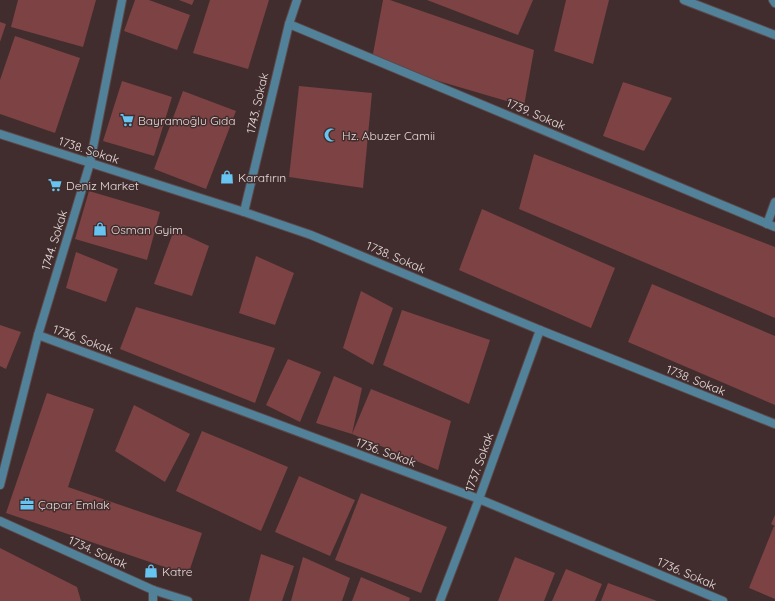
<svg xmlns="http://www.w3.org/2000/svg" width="775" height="601" viewBox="0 0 775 601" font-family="Quicksand,sans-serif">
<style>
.building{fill:#7d4243}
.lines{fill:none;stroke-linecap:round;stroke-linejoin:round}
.street-casing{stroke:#5c4949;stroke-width:10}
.street{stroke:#52829a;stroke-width:8}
.labels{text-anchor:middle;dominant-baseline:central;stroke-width:3;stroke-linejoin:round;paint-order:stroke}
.street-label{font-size:12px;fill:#e7dada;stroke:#412d2d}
.poi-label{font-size:12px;fill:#e7dada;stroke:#412d2d;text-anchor:start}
</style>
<rect width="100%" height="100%" fill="#412d2d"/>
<g class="building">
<polygon points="18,0 96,0 83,47 11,27"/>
<polygon points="135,0 149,0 190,15 177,50 124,31"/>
<polygon points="179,0 194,0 192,5"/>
<polygon points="210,0 269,0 248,69 193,53"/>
<polygon points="383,0 390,0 534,50 524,106 394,68 372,59"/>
<polygon points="427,0 533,0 518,35"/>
<polygon points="566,0 609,0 593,64 554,51"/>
<polygon points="0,22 6,24 0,42"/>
<polygon points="15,36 80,58 55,133 0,114 0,80"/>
<polygon points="122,81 172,97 154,156 103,141"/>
<polygon points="623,82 672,98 644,151 603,136"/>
<polygon points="299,86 372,93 363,188 289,177"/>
<polygon points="183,91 236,111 206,189 154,169"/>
<polygon points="534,154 775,247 775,318 519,209"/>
<polygon points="89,191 160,212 147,260 75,239"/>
<polygon points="482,209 615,268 591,328 459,270"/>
<polygon points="174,230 209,246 192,296 154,284"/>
<polygon points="76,252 118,269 106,302 66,288"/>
<polygon points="256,256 294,273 275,325 239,313"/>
<polygon points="652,284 775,336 775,405 628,342"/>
<polygon points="361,291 393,308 373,365 343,348"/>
<polygon points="136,307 275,348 255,403 120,349"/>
<polygon points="402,310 490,340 469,404 383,365"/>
<polygon points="0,325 21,332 6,369 0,366"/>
<polygon points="288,359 321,372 300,422 266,405"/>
<polygon points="334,376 362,388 352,434 371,389 451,421 438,470 352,434 316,423"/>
<polygon points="47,393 94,409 68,487 202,533 188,575 6,513"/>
<polygon points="134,405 190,434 165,482 115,451"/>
<polygon points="202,431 288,467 261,531 176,491"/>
<polygon points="299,476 355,500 330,556 275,532"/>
<polygon points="361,493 447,527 421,593 335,560"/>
<polygon points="775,515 775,526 771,524"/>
<polygon points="774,526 775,527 775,599 749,588"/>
<polygon points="0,548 77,587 81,601 0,601"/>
<polygon points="261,554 294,566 282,601 249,601"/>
<polygon points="303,557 350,578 342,601 291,601"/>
<polygon points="515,557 555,573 544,601 498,601"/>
<polygon points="566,569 602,584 595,601 552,601"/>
<polygon points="361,577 410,598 409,601 352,601"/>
<polygon points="608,583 657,601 601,601"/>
</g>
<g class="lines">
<g class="street-casing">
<g id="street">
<polyline points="684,0 775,35"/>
<polyline points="773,0 775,3"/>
<polyline points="289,24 775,227"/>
<polyline points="0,134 244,212 311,235 540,330 775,424"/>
<polyline points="244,212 289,24 297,0"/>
<polyline points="767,224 775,202"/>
<polyline points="38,335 479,499 723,601"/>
<polyline points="0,485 38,335 90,163 122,0"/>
<polyline points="0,521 153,590 188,601"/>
<polyline points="153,601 153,590"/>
<polyline points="440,601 479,499 540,330"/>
</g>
</g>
<use href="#street" class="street"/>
</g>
<defs>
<g id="supermarket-bare" transform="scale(1.08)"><path d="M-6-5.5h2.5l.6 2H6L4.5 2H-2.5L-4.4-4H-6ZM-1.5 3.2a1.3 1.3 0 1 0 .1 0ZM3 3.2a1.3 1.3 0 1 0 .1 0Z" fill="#67c4f0" stroke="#412d2d" stroke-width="2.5" paint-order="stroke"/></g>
<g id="mosque-bare" transform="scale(1.08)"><path d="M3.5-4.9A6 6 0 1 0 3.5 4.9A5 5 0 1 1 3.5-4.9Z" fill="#67c4f0" stroke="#412d2d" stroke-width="2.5" paint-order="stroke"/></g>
<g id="shop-bare" transform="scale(1.08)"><path d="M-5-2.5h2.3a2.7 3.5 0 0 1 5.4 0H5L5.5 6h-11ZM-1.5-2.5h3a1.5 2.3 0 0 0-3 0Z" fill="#67c4f0" stroke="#412d2d" stroke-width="2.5" paint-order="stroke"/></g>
<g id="office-bare" transform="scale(1.08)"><path d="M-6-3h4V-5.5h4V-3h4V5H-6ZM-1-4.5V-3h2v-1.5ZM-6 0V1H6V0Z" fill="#67c4f0" stroke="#412d2d" stroke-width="2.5" paint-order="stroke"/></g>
</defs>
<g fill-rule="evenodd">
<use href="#supermarket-bare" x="127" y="120"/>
<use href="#mosque-bare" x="331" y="135"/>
<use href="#shop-bare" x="227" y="177"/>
<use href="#supermarket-bare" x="55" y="185"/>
<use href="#shop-bare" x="100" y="229"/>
<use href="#office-bare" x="27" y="504"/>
<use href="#shop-bare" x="151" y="571"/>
</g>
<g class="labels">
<g class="street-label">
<text transform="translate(257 103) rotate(-77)">1743. Sokak</text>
<text transform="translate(536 114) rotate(23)">1739. Sokak</text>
<text transform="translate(89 150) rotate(18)">1738. Sokak</text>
<text transform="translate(54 240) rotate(-73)">1744. Sokak</text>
<text transform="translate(396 257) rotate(23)">1738. Sokak</text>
<text transform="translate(83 339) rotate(20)">1736. Sokak</text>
<text transform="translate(696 380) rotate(22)">1738. Sokak</text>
<text transform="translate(386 452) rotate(20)">1736. Sokak</text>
<text transform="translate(479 462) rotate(-70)">1737. Sokak</text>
<text transform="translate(98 552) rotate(24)">1734. Sokak</text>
<text transform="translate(687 573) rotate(23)">1736. Sokak</text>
</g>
<g class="poi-label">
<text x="138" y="120">Bayramoğlu Gıda</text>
<text x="342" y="135">Hz. Abuzer Camii</text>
<text x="238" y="177">Karafırın</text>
<text x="66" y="185">Deniz Market</text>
<text x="111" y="229">Osman Gyim</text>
<text x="38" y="504">Çapar Emlak</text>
<text x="162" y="571">Katre</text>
</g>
</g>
</svg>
